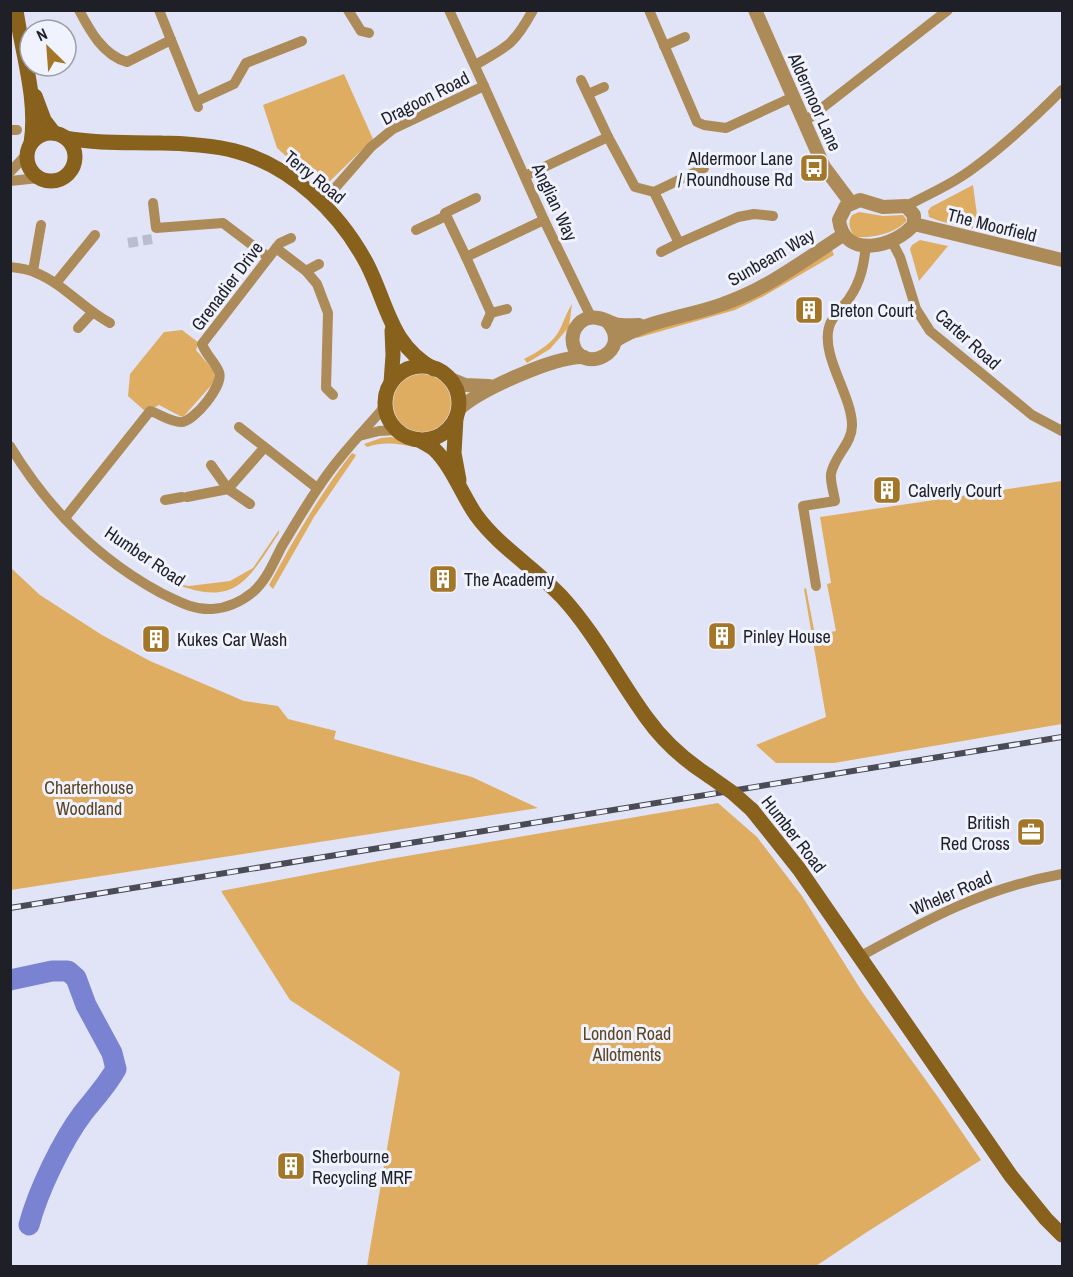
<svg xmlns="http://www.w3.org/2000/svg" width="1073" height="1277" viewBox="0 0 1073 1277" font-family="'Archivo Narrow',sans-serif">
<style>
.green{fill:#dfad61}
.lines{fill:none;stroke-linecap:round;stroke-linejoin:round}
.river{stroke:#7983d1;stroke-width:21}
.minor-tunnel{stroke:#babdcd;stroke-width:10;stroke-dasharray:10 5;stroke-linecap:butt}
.minor{stroke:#ad8b58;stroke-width:10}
.tertiary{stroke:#ad8b58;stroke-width:14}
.secondary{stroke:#88611c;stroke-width:15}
.rail-casing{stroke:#4a4b55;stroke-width:6}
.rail{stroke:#f0f2fd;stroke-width:4;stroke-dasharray:11;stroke-linecap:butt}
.secondary-bridge{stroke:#88611c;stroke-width:15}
.labels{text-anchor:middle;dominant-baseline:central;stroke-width:6;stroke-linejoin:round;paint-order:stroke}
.street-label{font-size:18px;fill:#1f2027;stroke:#f0f2fd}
.poi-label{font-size:18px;fill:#1f2027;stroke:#f0f2fd;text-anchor:start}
.park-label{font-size:18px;fill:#5c4522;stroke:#f0f2fd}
</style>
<rect width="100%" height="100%" fill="#e1e4f7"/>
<g class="green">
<polygon points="344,74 373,139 329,182 287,157 277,148 263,105"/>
<path d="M973 185 979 230C965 226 941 223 929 217L928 211 931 207Z"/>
<path d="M859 212 883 216 903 215 907 220C896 234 872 238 855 237 850 230 847 223 852 215Z"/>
<polygon points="920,240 948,246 919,281 910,249 912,245"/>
<polygon points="832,250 834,255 764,296 735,310 637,338 636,334"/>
<path d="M572 304 569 327 550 349 527 363 524 359C539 351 554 343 561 327 565 318 567 312 572 304Z"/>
<polygon points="182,330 199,343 196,350 214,371 215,381 184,416 180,416 159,405 146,412 128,396 130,374 164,332"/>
<circle cx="422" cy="403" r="29"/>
<path d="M391 437 415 443 413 447C396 443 384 442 367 447L364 444 381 438Z"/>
<path d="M352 453 356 455 355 457 314 517 273 589 269 585C294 539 320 494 352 453Z"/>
<polygon points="1062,481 1062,724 834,763 776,763 756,745 826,717 804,589 806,588 815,635 836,631 827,584 831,583 820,517"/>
<path d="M279 530V533C247 581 236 608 173 583L189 586 230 581 253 568Z"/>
<polygon points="11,568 40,595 102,635 150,661 244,701 278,706 288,719 336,731 334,739 472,777 538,808 11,890"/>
<polygon points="718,803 757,837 802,896 863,993 938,1097 981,1160 867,1232 816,1266 367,1266 400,1072 290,1000 221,891 389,859"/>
</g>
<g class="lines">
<path class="river" d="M10 980 52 971H68L76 978 86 1005 112 1053 116 1069C107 1085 95 1098 83 1113 62 1141 38 1191 29 1225"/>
<polyline class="minor-tunnel" points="128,243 152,239"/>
<g class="minor">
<path d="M79 10C90 31 103 55 127 62L171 40"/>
<polyline points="159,10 198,107"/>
<polyline points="348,10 361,31 369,33"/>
<polyline points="449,10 484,86"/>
<polyline points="649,10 697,122 704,125 726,128 793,97"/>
<polyline points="664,46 685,37"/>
<path d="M475 65C507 47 514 45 533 10"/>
<polyline points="588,94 604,87"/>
<polyline points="197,101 234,84 246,63 302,41"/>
<polyline points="804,122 948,10"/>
<polyline points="10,130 17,130"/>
<polyline points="608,137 635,187 654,192 679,243 738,217 754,214 773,216"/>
<polyline points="10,172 27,154"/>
<polyline points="525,176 608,137 581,80"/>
<polyline points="10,181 39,178"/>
<polyline points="654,192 704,168"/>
<polyline points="153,203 156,228 223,223 268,257"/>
<polyline points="322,203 371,147 393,129 484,86 544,220 591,317"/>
<path d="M906 206C930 194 954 183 975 167 1006 144 1035 117 1062 90"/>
<polyline points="416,230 446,216"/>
<polyline points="891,240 900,257 916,309 930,331 1032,415 1062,431"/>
<polyline points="276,248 306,271 317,284 328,313 326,388 333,395"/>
<polyline points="661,252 679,243"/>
<polyline points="466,257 445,213 476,198"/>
<path d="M10 267C18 268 27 269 34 272 63 283 83 309 110 323"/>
<polyline points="33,271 41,225"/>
<polyline points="306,271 319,264"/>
<polyline points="56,283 95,235"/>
<polyline points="507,309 491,313 466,257 544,220"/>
<polyline points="486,324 491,313"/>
<polyline points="78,328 92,313"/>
<polyline points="239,427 317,488"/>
<polyline points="359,436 379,431 397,430"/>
<path d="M10 446C47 507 98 559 161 593 178 601 193 610 212 609 227 608 242 601 253 592 267 580 274 561 282 546 294 526 305 507 318 488 336 460 359 436 381 411L385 402"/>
<polyline points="211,465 228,489 250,504"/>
<polyline points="187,497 228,489 264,448"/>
<polyline points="165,500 182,497"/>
<path d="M65 518 150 411C160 414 170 422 181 422 194 422 224 385 219 372 215 362 206 355 202 344L280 243 291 238"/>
<path d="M816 586 803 506 835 501C834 493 830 482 831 474 834 456 853 443 852 424 851 394 821 356 829 327 832 315 844 307 850 297 861 281 864 264 866 245"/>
<path d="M859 957C928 919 984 888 1062 874"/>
</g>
<g class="tertiary">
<polyline points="755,10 824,167 851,203"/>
<path d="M860 200 883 207 906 206 914 215V224C896 247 844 260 839 220L846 206Z"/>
<polyline points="914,224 1062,260"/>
<path d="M607 321C635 352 581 376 573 344 570 329 582 315 598 318 604 319 609 322 615 324 623 326 631 325 639 325"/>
<path d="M615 341C647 320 687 317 723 304 765 290 806 259 843 235"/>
<polyline points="448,378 465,385 489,386"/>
<path d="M458 410C479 390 555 356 584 357"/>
</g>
<g class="secondary">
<path d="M16 10C22 53 38 100 31 143"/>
<polyline points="35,96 44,120 54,133"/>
<circle cx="51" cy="157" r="24"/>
<path d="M66 138C98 144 130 142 162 143 181 143 218 146 235 151 292 166 340 213 367 264 388 305 390 345 434 369"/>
<circle cx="422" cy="403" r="37"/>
<polyline points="391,383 393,355 392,330"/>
<polyline points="456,418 454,453 459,480"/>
<path d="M419 440C424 443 430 446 434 449 452 466 462 495 476 515 499 547 535 568 562 597 595 633 617 677 646 717 663 741 684 760 709 776"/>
<polyline points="752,810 799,869 1011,1176 1046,1219 1062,1235"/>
</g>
<g class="rail-casing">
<polyline id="rail" points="10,908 1062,737"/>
</g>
<use href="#rail" class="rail"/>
<polyline class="secondary-bridge" points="709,776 733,793 752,810"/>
</g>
<defs>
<g id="bus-square" transform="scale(1.5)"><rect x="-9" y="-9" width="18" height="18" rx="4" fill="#a37628" stroke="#f0f2fd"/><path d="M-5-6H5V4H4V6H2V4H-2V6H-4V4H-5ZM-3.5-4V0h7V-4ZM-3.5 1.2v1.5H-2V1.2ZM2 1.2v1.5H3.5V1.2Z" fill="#fff"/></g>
<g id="building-square" transform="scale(1.5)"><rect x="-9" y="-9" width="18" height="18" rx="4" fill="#a37628" stroke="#f0f2fd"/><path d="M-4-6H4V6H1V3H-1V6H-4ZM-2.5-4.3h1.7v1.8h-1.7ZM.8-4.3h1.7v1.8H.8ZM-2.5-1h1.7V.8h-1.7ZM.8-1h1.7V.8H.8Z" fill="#fff"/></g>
<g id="office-square" transform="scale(1.5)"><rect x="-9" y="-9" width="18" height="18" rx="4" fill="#a37628" stroke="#f0f2fd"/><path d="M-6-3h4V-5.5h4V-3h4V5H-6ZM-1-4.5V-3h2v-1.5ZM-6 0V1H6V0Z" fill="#fff"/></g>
</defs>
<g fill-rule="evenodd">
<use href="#bus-square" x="814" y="168"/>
<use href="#building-square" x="809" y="310"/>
<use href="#building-square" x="887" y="490"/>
<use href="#building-square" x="443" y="579"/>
<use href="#building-square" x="722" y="636"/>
<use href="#building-square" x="156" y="639"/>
<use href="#office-square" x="1031" y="832"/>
<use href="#building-square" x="291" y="1166"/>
</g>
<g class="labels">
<g class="street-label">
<text transform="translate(425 98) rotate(-27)">Dragoon Road</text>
<text transform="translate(815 102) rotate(66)">Aldermoor Lane</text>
<text transform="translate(315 177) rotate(39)">Terry Road</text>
<text transform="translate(555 202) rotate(65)">Anglian Way</text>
<text transform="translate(992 225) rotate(14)">The Moorfield</text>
<text transform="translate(771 257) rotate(-30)">Sunbeam Way</text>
<text transform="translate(227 286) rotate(-53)">Grenadier Drive</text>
<text transform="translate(968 339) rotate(42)">Carter Road</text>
<text transform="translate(145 556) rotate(34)">Humber Road</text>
<text transform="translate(794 834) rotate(52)">Humber Road</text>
<text transform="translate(951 893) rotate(-23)">Wheler Road</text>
</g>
<g class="poi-label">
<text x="793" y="158" text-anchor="end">Aldermoor Lane<tspan x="793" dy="21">/ Roundhouse Rd</tspan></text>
<text x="830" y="310">Breton Court</text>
<text x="908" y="490">Calverly Court</text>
<text x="464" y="579">The Academy</text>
<text x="743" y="636">Pinley House</text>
<text x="177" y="639">Kukes Car Wash</text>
<text x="1010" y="822" text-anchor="end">British<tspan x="1010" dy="21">Red Cross</tspan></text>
<text x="312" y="1156">Sherbourne<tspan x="312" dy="21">Recycling MRF</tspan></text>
</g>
<g class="park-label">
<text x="89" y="787">Charterhouse<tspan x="89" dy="21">Woodland</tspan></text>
<text x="627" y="1033">London Road<tspan x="627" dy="21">Allotments</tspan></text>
</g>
</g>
<rect width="1073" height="1277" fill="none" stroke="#1f2027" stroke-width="24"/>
<g transform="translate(48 48) rotate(335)"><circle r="28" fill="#f0f2fd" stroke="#9c9ea7" stroke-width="1.5"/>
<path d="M0-4.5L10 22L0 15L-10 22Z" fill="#a37628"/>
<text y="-9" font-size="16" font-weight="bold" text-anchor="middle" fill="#1f2027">N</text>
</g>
</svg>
